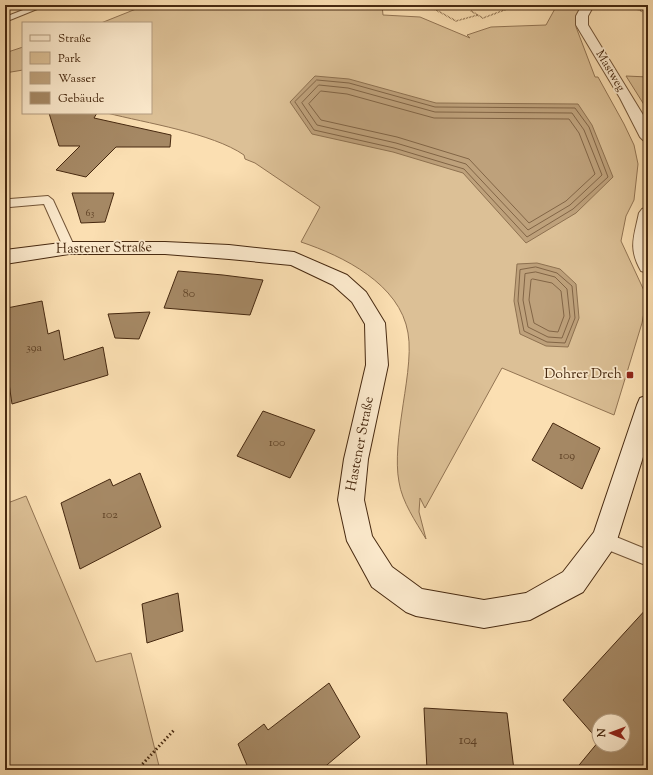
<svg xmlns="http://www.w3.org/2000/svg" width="653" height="775" viewBox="0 0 653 775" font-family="'Sorts Mill Goudy',serif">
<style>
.green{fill:#dcc096;stroke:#927453}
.water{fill:#bea17b;stroke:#8e7150}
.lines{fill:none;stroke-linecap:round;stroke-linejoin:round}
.shore{stroke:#826546;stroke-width:1}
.building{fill:#a58864;stroke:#472910;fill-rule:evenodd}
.lane-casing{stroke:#745638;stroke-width:2}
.street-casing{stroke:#745638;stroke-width:2}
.secondary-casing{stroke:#472910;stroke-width:2}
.path-far1{stroke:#472910;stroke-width:1.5;stroke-dasharray:0.5 1;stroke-linecap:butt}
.path{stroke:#472910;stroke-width:3;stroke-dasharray:1.5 2.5;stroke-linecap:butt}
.lane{fill:#fceacd;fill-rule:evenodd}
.street{fill:#fceacd;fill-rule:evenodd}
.secondary{fill:#fceacd;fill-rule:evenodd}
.poi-dot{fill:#8f2418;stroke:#fceacd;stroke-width:1.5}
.labels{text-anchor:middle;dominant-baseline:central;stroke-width:3.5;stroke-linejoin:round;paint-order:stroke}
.far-number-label{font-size:10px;fill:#5e4125}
.far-street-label{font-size:12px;fill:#472910;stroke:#fceacd}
.number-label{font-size:12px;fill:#5e4125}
.street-label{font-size:14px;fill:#472910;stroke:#fceacd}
.poi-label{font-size:14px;fill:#472910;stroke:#fceacd;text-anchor:end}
.near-number-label{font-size:14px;fill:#5e4125}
</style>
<rect width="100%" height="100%" fill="#fbdfb2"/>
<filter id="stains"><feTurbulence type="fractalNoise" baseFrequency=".005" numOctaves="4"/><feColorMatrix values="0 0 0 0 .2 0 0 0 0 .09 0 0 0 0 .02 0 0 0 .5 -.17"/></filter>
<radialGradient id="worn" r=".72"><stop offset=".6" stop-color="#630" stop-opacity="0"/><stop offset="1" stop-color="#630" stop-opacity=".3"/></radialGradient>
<g class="green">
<path d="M146 5H382L383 15 420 17 470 38 467 35 491 27 546 25 557 5H581L576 27 595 77H598L624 124 634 145 638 164 634 200 626 216 621 241 647 297 642 323 614 415 502 368 425 508 420 498 419 512 426 539C416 522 402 502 399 482 395 461 399 433 402 412 405 390 412 355 408 333 400 284 343 256 301 242L320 207 255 163 245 159 244 155C212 133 146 123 107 113H151V23H101Z"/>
<polygon points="23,47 23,70 5,73 5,53"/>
<polygon points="626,76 648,77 648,111"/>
<polygon points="26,496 96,662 131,653 160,770 5,770 5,504"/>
</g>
<g class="water">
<polygon points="315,76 349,79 436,103 578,104 592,125 613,177 576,213 526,243 463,173 393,152 312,134 290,102"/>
<polygon points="537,263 560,269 576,284 579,318 568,347 546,346 520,334 514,301 517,264"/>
</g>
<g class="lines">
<g class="shore">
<polygon points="317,80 349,83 435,107 575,108 589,127 608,177 573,209 527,237 464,169 394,148 314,130 295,102"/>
<polygon points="319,85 348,88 435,112 572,113 584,130 602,175 570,205 528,230 466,164 396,143 317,125 302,103"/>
<polygon points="321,91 347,94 434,118 569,119 579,133 595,174 566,201 529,223 469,159 397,137 321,120 309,104"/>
<polygon points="536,267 557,273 572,286 575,318 565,343 547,342 524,331 518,301 520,270"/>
<polygon points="536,272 555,277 567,289 570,317 562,338 548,337 528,327 523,300 525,274"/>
<polygon points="533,279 552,283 561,291 564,316 558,332 549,331 534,323 529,300 531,280"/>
</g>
</g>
<g class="building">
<polygon points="49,113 97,113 94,118 171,135 170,147 116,147 86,177 56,170 80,146 59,146"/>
<polygon points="72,193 114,193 105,222 81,223"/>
<polygon points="178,271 223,275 263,280 250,315 164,308"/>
<polygon points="42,301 48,334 59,330 64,360 103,347 108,375 12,404 5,356 7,308"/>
<polygon points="150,312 139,339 115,338 108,314"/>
<polygon points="263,411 315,430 290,478 237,456"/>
<polygon points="553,423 600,448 582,489 532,460"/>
<polygon points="140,473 161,527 80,569 61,503 110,479 113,486"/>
<polygon points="178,593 183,631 147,643 142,604"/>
<path d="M648 607V770H575L599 741 563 700ZM599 721H623V745H599Z"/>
<polygon points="329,683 360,737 321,770 249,770 238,744 264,724 268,730"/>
<polygon points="424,708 507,713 514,770 427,770"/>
</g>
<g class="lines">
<g class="lane-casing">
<g id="lane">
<polygon points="36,5 47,5 5,22 5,17"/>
<polygon points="48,196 53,200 75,248 73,251 65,251 44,204 10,207 5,204 6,200 10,199"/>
<polygon points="604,532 648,550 648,566 598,546 596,540 598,534"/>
</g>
</g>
<g class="street-casing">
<g id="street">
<polygon points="582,5 594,5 588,16 588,25 648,123 648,142 643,140 640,137 620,98 576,25 576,16"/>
<path d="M648 207V273L641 271C628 248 634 237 639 213L642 209Z"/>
</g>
</g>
<g class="secondary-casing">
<polygon id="secondary" points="69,242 165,242 229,245 294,252 347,275 366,292 385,323 388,365 368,459 364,500 372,536 392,567 422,589 484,600 526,593 563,572 594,532 637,405 640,398 648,395 648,441 617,540 613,549 583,592 530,620 484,628 416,616 406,612 372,587 347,541 338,500 344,459 366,365 365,324 352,302 333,285 291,265 229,259 165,254 69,254 5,264 5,250"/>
</g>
<g class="path-far1">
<polyline points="427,5 456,21 478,15"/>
<polyline points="628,5 648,14"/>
<polyline points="471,11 483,18 518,5"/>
</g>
<polyline class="path" points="137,770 175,729"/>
<use href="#lane" class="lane"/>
<use href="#street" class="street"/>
<use href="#secondary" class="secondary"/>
</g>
<rect class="poi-dot" x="626" y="371" width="8" height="8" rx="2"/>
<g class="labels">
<g class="far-number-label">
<text x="90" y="213">63</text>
</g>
<g class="far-street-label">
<text transform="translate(610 71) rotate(59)">Mastweg</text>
</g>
<g class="number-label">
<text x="189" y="294">80</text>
<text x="34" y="348">39a</text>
<text x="277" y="443">100</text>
<text x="567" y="456">109</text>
<text x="110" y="515">102</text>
</g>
<g class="street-label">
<text transform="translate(104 249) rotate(-1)">Hastener Straße</text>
<text transform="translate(361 444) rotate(-79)">Hastener Straße</text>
</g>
<g class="poi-label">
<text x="622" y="375">Dohrer Dreh</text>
</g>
<g class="near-number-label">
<text x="468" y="741">104</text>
</g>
</g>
<rect width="653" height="775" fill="none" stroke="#fbdfb2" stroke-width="20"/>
<rect x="6" y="6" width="641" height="763" fill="none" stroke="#472910" stroke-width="2"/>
<rect x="10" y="10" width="633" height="755" fill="none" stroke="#472910"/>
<rect x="22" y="22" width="130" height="92" fill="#fceacd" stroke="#b49d81"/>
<rect x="30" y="35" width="20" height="6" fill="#fceacd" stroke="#b49d81"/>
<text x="58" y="42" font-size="12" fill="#472910">Straße</text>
<rect x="30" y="52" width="20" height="12" fill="#dcc096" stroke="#b49d81"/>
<text x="58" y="62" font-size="12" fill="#472910">Park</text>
<rect x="30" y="72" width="20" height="12" fill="#bea17b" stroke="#b49d81"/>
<text x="58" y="82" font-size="12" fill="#472910">Wasser</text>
<rect x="30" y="92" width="20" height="12" fill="#a58864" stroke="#b49d81"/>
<text x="58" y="102" font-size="12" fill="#472910">Gebäude</text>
<g transform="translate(611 733) rotate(271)"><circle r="19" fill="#fceacd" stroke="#b49d81"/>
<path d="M0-3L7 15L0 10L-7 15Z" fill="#8f2418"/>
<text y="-6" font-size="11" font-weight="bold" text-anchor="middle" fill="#472910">N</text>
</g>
<rect width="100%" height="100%" filter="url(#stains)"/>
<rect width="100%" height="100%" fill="url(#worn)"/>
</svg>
